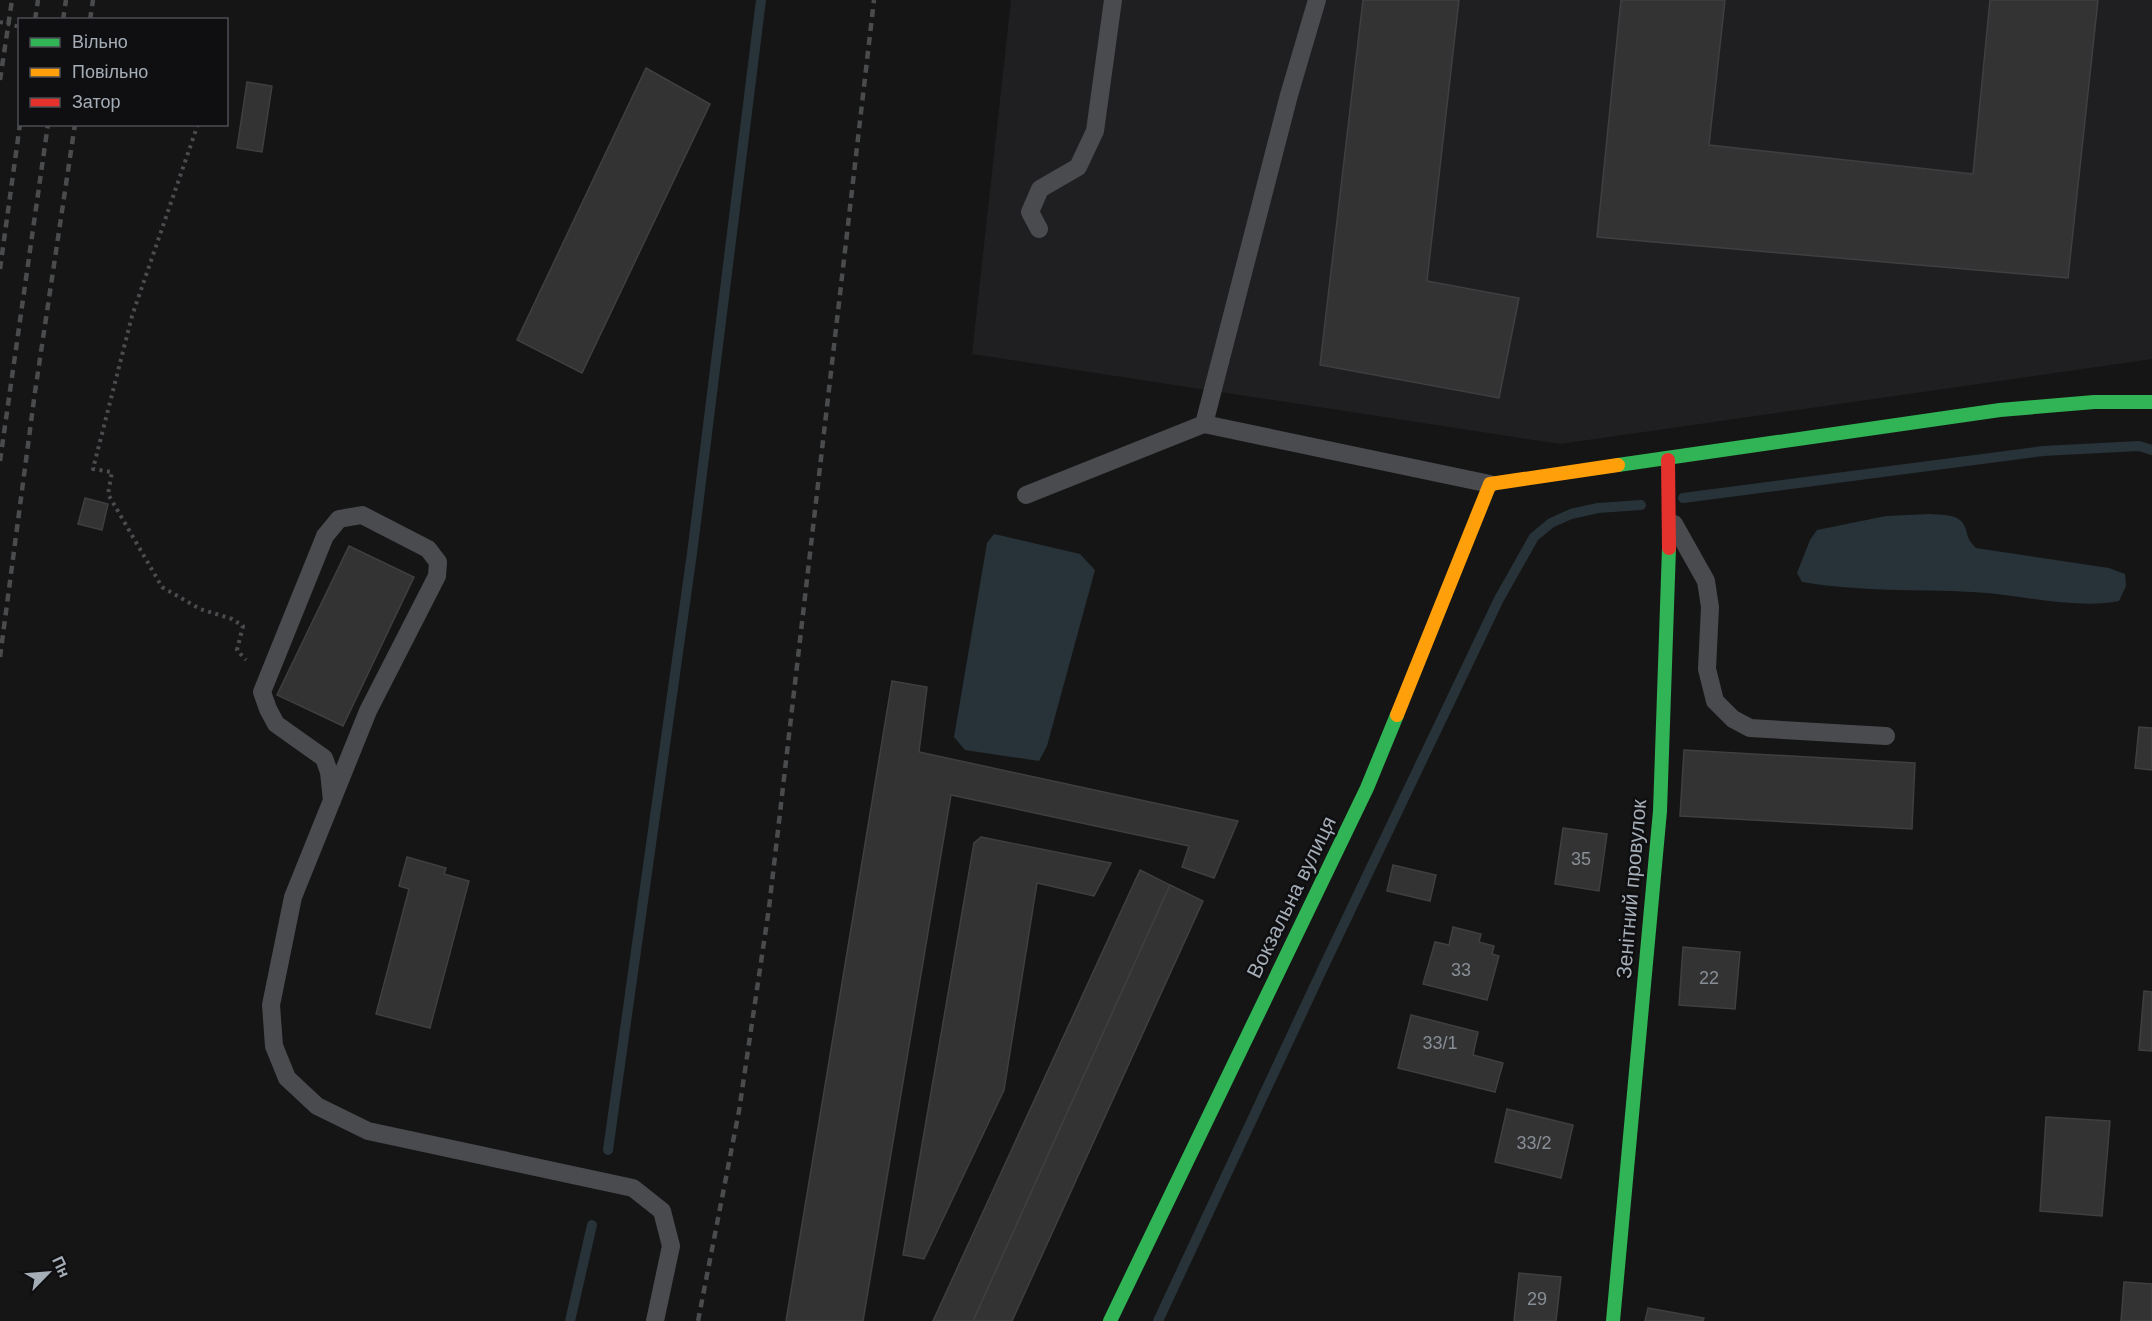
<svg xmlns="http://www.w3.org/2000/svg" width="2152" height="1321" viewBox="0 0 2152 1321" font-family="Helvetica,sans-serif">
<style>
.built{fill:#1f1f21}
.water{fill:#273338}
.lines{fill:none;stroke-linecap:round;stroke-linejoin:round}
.stream{stroke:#273338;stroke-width:10}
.building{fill:#333334;stroke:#3d3f41;stroke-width:1.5}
.path{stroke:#4b4c50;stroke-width:4;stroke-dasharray:3 4.5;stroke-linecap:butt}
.lane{stroke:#494b4e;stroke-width:18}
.fast{stroke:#30b455;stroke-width:14}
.slow{stroke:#ff9f0a;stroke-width:14}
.jam{stroke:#e5322d;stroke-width:14}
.rail{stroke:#494b4d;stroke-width:4.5;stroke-dasharray:8 6;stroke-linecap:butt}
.labels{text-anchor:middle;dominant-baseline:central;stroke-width:5;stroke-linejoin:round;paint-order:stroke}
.number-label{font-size:18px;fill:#888e96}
.street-label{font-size:21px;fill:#a5adb7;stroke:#0f0f11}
</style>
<rect width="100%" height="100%" fill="#151515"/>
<polygon class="built" points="1011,0 2152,0 2152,359 1560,444 972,354"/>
<g class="water">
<path d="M1930 514C1940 515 1956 514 1962 522 1969 531 1964 536 1976 548L2109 568 2125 574 2126 586 2119 601C2076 610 2018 594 1972 592 1915 589 1859 592 1802 582L1797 573 1810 540 1817 530 1886 516Z"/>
<polygon points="994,534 1080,554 1095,570 1047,746 1039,761 965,750 954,737 987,543"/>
</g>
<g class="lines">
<g class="stream">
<polyline points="1683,498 2043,451 2139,446 2152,450"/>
<polyline points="608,1150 693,546 761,0"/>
<polyline points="570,1321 592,1225"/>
<polyline points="1158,1321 1322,970 1499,599 1534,537 1551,523 1571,514 1598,508 1641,505"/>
</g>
</g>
<g class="building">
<polygon points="1363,0 1459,0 1427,281 1519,298 1499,398 1320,365"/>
<polygon points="1621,0 1725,0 1709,145 1973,174 1990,0 2098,0 2068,278 1597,237"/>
<polygon points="646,68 710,104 582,373 517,340"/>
<polygon points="247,82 272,86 262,152 237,148"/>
<polygon points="85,498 108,504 102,530 78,524"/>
<polygon points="349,546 414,577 343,726 277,695"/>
<polygon points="892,681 927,687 919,752 1238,821 1214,878 1182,867 1189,846 951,795 863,1321 786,1321"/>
<polygon points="2139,727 2152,728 2152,770 2135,768"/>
<polygon points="1684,750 1915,763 1912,829 1680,816"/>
<polygon points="1563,828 1607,834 1599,891 1555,884"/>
<polygon points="981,837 1111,863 1094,896 1037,883 1004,1090 924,1259 903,1255 974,843"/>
<polygon points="407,857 446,868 444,874 469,881 430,1028 376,1014 409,889 399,886"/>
<polygon points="1393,865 1436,875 1430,901 1387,891"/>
<polygon points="1140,870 1170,885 973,1321 933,1321"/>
<polygon points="1170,885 1203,901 1012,1321 973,1321"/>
<polygon points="1453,927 1481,934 1479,942 1494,946 1492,954 1499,956 1487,1000 1423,984 1435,942 1449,945"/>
<polygon points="1683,947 1740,952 1735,1009 1679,1005"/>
<polygon points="2144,991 2152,992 2152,1051 2139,1050"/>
<polygon points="1411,1015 1478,1032 1473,1055 1503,1063 1495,1092 1398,1068"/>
<polygon points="1507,1109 1573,1125 1561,1178 1495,1162"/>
<polygon points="2046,1117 2110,1121 2102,1216 2040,1211"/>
<polygon points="1519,1273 1561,1277 1556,1321 1514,1321"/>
<polygon points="2124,1282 2152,1284 2152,1321 2121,1321"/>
<polygon points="1648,1308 1704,1318 1703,1321 1645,1321"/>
</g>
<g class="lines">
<g class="path">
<polyline points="0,22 20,27"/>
<polyline points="198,124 132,316 93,469 112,472 108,494 162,587 200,609 232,619 243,626 237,650 246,660"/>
</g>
<g class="lane">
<polyline points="1039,229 1030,212 1040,189 1078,167 1095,131 1113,0"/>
<polyline points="1204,424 1289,95 1317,0"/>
<polyline points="1026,495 1204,424 1490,484"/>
<polyline points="1674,524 1706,581 1710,607 1707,669 1715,701 1733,719 1750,728 1886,736"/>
<polyline points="332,801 329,772 324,758 276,724 268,709 262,692 325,536 339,519 362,515 428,549 438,562 437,576 368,711 293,897 271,1005 274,1046 287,1078 317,1106 368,1131 633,1188 662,1211 671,1246 655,1321"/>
</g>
<g class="fast">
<polyline points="1618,465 2000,410 2094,402 2152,402"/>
<polyline points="1110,1321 1367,788 1397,715"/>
<polyline points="1613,1321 1660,811 1669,548"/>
</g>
<polyline class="slow" points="1397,715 1490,484 1618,465"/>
<polyline class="jam" points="1668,460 1669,548"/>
<g class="rail">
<polyline points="35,20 38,0"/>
<polyline points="63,20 66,0"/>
<polyline points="90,20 93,0"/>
<polyline points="0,80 12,0"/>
<polyline points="0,269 20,124"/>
<polyline points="0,461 48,124"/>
<polyline points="0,657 35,392 75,124"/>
<polyline points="698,1321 739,1111 769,908 874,0"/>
</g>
</g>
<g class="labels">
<g class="number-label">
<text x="1581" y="859">35</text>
<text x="1461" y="970">33</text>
<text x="1709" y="978">22</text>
<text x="1440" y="1043">33/1</text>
<text x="1534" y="1143">33/2</text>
<text x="1537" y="1299">29</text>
</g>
<g class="street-label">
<text transform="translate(1631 889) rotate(-85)">Зенітний провулок</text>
<text transform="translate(1291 897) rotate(-64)">Вокзальна вулиця</text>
</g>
</g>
<rect x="18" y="18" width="210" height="108" fill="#0f0f11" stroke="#4b4e53" stroke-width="1.5"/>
<rect x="30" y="38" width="30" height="9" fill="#30b455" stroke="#4b4e53" stroke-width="1.5"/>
<text x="72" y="48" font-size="18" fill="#a5adb7">Вільно</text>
<rect x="30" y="68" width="30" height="9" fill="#ff9f0a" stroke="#4b4e53" stroke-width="1.5"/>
<text x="72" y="78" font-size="18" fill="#a5adb7">Повільно</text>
<rect x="30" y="98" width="30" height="9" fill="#e5322d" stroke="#4b4e53" stroke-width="1.5"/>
<text x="72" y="108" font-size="18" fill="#a5adb7">Затор</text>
<g transform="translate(48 1273) rotate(65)" stroke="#0f0f11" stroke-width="4.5" paint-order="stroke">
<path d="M0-4.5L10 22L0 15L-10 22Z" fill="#a5adb7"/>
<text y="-9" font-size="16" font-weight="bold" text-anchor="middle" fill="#a5adb7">Пн</text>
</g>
</svg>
